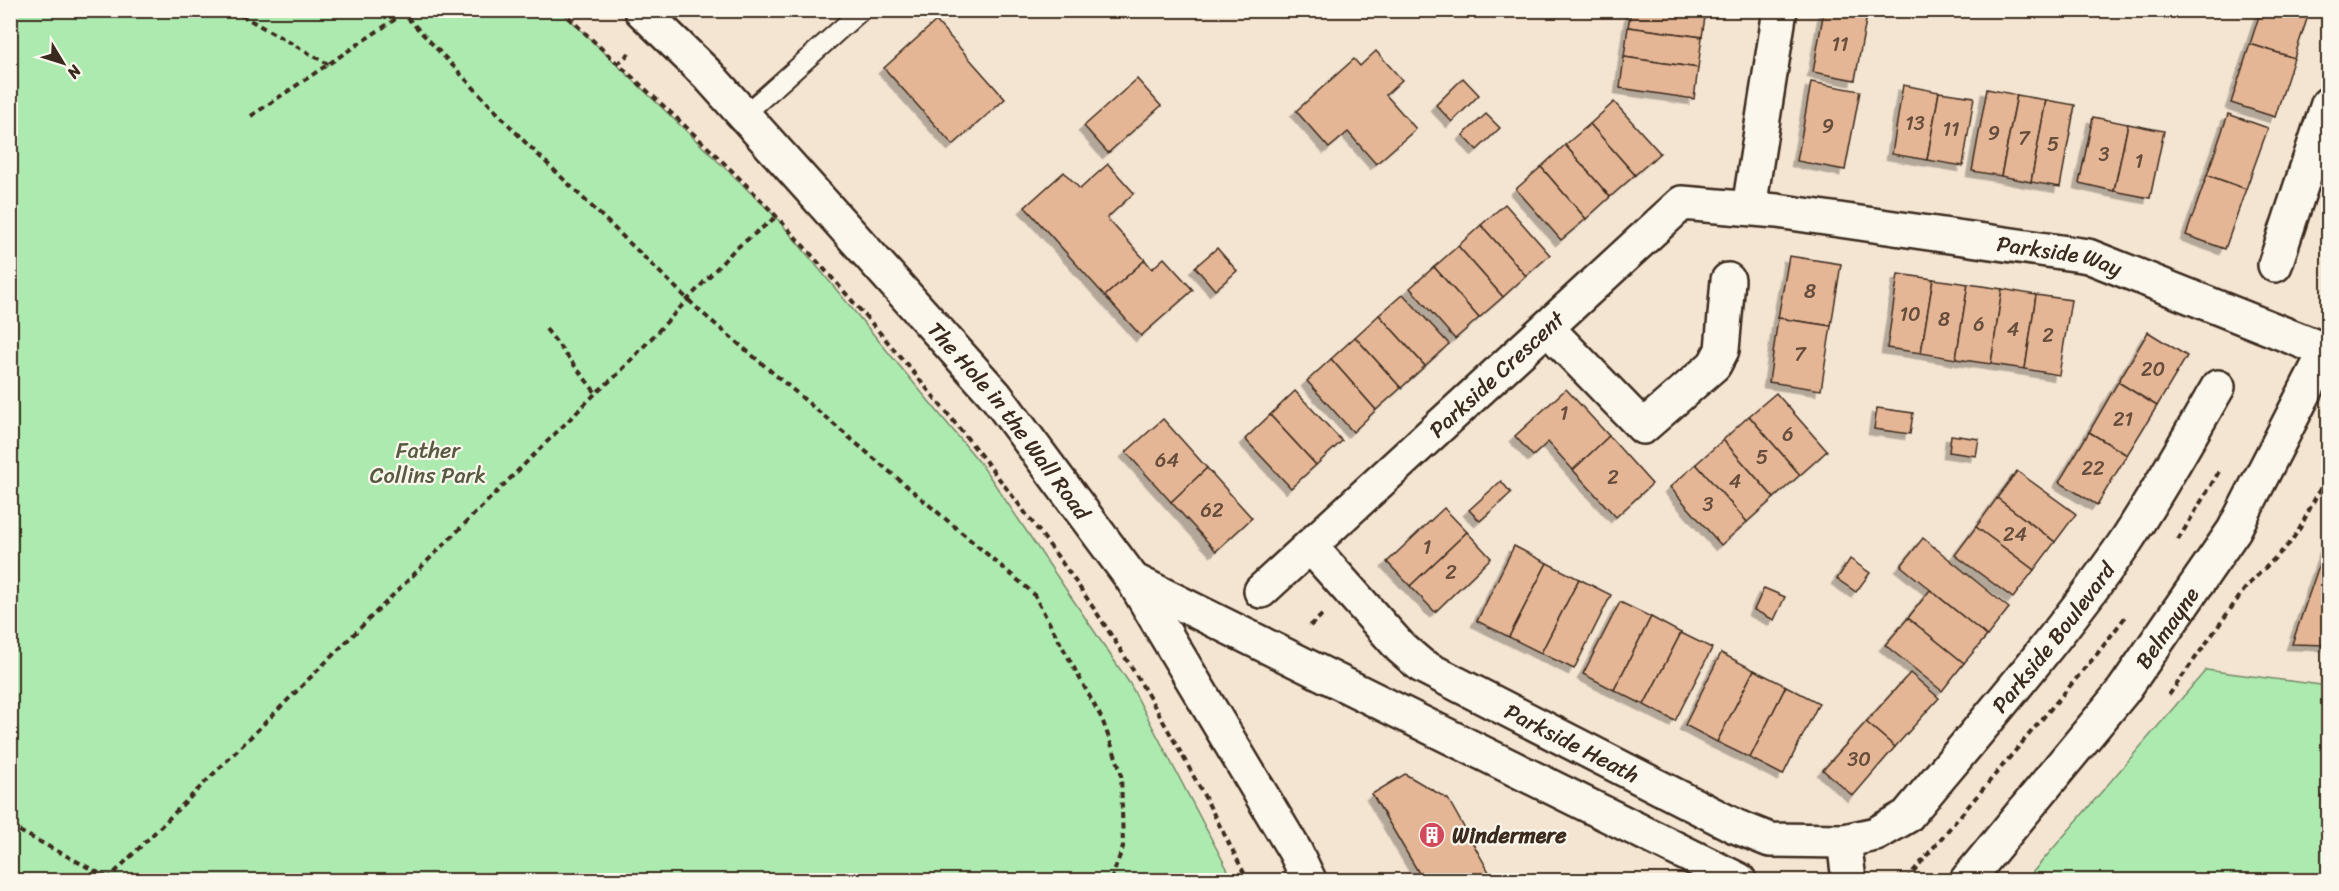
<svg xmlns="http://www.w3.org/2000/svg" width="2339" height="891" viewBox="0 0 2339 891" font-family="Sriracha,sans-serif">
<style>
.green{fill:#adeab0;stroke:#748a67;stroke-width:1.5}
.building{fill:#e5b695;stroke:#3b2a1e;stroke-width:1.5;filter:url(#shadow)}
.lines{fill:none;stroke-linecap:round;stroke-linejoin:round}
.service-casing{stroke:#3b2a1e;stroke-width:22}
.minor-casing{stroke:#3b2a1e;stroke-width:38}
.tertiary-casing{stroke:#3b2a1e;stroke-width:38}
.path{stroke:#3b2a1e;stroke-width:4;stroke-dasharray:6 4.5;stroke-linecap:butt}
.service{stroke:#fbf7ec;stroke-width:18}
.minor{stroke:#fbf7ec;stroke-width:33}
.tertiary{stroke:#fbf7ec;stroke-width:33}
.labels{text-anchor:middle;dominant-baseline:central;stroke-width:4.5;stroke-linejoin:round;paint-order:stroke}
.number-label{font-size:20px;fill:#664d3c}
.street-label{font-size:22px;fill:#3b2a1e;stroke:#fbf7ec}
.park-label{font-size:22px;fill:#585a42;stroke:#fbf7ec}
.poi-label{font-size:22px;font-weight:bold;fill:#3b2a1e;stroke:#fbf7ec;text-anchor:start}
</style>
<defs>
<filter id="shadow"><feDropShadow dx="-5.5" dy="5.5" stdDeviation="0" flood-color="#0004"/></filter>
</defs>
<rect width="100%" height="100%" fill="#f4e4d2"/>
<filter id="ink" filterUnits="userSpaceOnUse"><feTurbulence type="fractalNoise" baseFrequency=".0167" numOctaves="2"/><feDisplacementMap in="SourceGraphic" scale="12" xChannelSelector="R" yChannelSelector="G"/><feConvolveMatrix kernelMatrix="1 2 1 2 8 2 1 2 1" color-interpolation-filters="sRGB"/></filter>
<g filter="url(#ink)">
<g class="green">
<polygon points="10,11 561,11 776,217 981,464 1130,684 1233,880 11,880"/>
<polygon points="2206,670 2328,686 2328,880 2026,880"/>
</g>
<g class="building">
<polygon points="1631,10 1706,10 1702,37 1628,27"/>
<polygon points="1824,10 1840,10 1867,15 1855,80 1813,72"/>
<polygon points="2261,10 2310,10 2294,58 2250,44"/>
<polygon points="936,21 1005,99 953,145 884,68"/>
<polygon points="1628,27 1702,37 1698,68 1624,57"/>
<polygon points="2250,44 2294,58 2275,117 2231,103"/>
<polygon points="1376,51 1402,80 1386,95 1416,129 1376,164 1348,132 1329,148 1296,111 1354,59 1360,66"/>
<polygon points="1624,57 1698,68 1694,99 1620,88"/>
<polygon points="1463,78 1479,95 1452,122 1436,105"/>
<polygon points="1137,79 1161,106 1108,153 1084,126"/>
<polygon points="1811,82 1860,91 1845,170 1797,161"/>
<polygon points="1903,85 1939,92 1927,160 1892,154"/>
<polygon points="1987,89 2017,95 2001,176 1972,171"/>
<polygon points="1939,92 1974,97 1963,166 1927,160"/>
<polygon points="2017,95 2046,100 2031,182 2001,176"/>
<polygon points="2046,100 2075,105 2060,187 2031,182"/>
<polygon points="1614,102 1660,153 1635,175 1590,124"/>
<polygon points="1486,114 1500,128 1477,150 1463,135"/>
<polygon points="2228,114 2268,128 2246,189 2207,175"/>
<polygon points="2093,117 2128,124 2114,191 2079,183"/>
<polygon points="1590,124 1635,175 1610,197 1565,145"/>
<polygon points="2128,124 2164,131 2150,198 2114,191"/>
<polygon points="1565,145 1610,197 1586,219 1541,167"/>
<polygon points="1108,164 1134,193 1107,218 1145,260 1105,296 1025,207 1064,172 1080,189"/>
<polygon points="1541,167 1586,219 1561,240 1516,189"/>
<polygon points="2207,175 2246,189 2225,249 2186,235"/>
<polygon points="1505,204 1550,255 1526,276 1481,225"/>
<polygon points="1481,225 1526,276 1503,297 1458,246"/>
<polygon points="1458,246 1503,297 1479,318 1434,267"/>
<polygon points="1217,248 1237,271 1215,290 1195,267"/>
<polygon points="1789,256 1841,264 1831,326 1778,318"/>
<polygon points="1164,258 1193,290 1141,336 1105,296 1145,260 1152,269"/>
<polygon points="1434,267 1479,318 1455,339 1410,288"/>
<polygon points="1898,274 1933,279 1921,353 1887,348"/>
<polygon points="1933,279 1968,284 1956,359 1921,353"/>
<polygon points="1968,284 2002,289 1991,364 1956,359"/>
<polygon points="2002,289 2036,295 2025,369 1991,364"/>
<polygon points="1403,294 1449,344 1425,366 1379,315"/>
<polygon points="2036,295 2071,300 2059,375 2025,369"/>
<polygon points="1379,315 1425,366 1401,388 1355,337"/>
<polygon points="1778,318 1831,326 1821,390 1769,382"/>
<polygon points="2148,332 2187,356 2157,406 2118,382"/>
<polygon points="1355,337 1401,388 1376,410 1331,359"/>
<polygon points="1331,359 1376,410 1353,432 1307,381"/>
<polygon points="2118,382 2157,406 2127,455 2089,432"/>
<polygon points="1566,389 1609,436 1573,470 1548,442 1533,456 1515,436"/>
<polygon points="1295,391 1342,441 1316,465 1270,415"/>
<polygon points="1776,393 1827,451 1800,475 1749,416"/>
<polygon points="1877,408 1913,413 1910,434 1874,429"/>
<polygon points="1270,415 1316,465 1291,488 1245,439"/>
<polygon points="1749,416 1800,475 1774,498 1723,440"/>
<polygon points="1163,419 1207,468 1171,502 1126,452"/>
<polygon points="2089,432 2127,455 2097,505 2059,482"/>
<polygon points="1951,435 1979,439 1976,456 1949,452"/>
<polygon points="1609,436 1652,484 1616,517 1573,470"/>
<polygon points="1723,440 1774,498 1747,522 1696,464"/>
<polygon points="1696,464 1747,522 1721,545 1670,487"/>
<polygon points="1207,468 1252,518 1216,551 1171,502"/>
<polygon points="2017,471 2076,514 2055,542 1997,498"/>
<polygon points="1501,481 1511,493 1480,521 1469,510"/>
<polygon points="1997,498 2055,542 2034,570 1976,527"/>
<polygon points="1444,508 1467,532 1410,586 1387,562"/>
<polygon points="1976,527 2034,570 2013,598 1955,555"/>
<polygon points="1467,532 1491,558 1435,612 1410,586"/>
<polygon points="1923,538 2009,608 1987,636 1901,566"/>
<polygon points="2328,539 2328,645 2292,644"/>
<polygon points="1514,546 1547,563 1509,637 1477,621"/>
<polygon points="1850,559 1870,573 1856,592 1837,579"/>
<polygon points="1547,563 1579,579 1541,653 1509,637"/>
<polygon points="1579,579 1611,595 1574,669 1541,653"/>
<polygon points="1764,588 1785,597 1774,620 1754,610"/>
<polygon points="1930,590 1987,636 1964,663 1908,618"/>
<polygon points="1620,602 1651,617 1614,690 1583,674"/>
<polygon points="1651,617 1681,633 1644,705 1614,690"/>
<polygon points="1908,618 1964,663 1942,691 1885,645"/>
<polygon points="1681,633 1712,648 1675,721 1644,705"/>
<polygon points="1721,653 1754,670 1717,742 1685,725"/>
<polygon points="1754,670 1786,686 1750,758 1717,742"/>
<polygon points="1910,673 1939,698 1895,747 1866,722"/>
<polygon points="1786,686 1819,703 1783,775 1750,758"/>
<polygon points="1866,722 1895,747 1853,796 1823,770"/>
<polygon points="1405,774 1448,799 1493,879 1510,871 1515,880 1423,880 1372,794"/>
</g>
<g class="lines">
<g class="service-casing">
<polyline id="service" points="744,115 862,10"/>
</g>
<g class="minor-casing">
<g id="minor">
<polyline points="1749,208 1780,10"/>
<polyline points="2275,265 2328,104"/>
<polyline points="1547,328 1643,427 1714,365 1722,350 1728,280"/>
<path id="s1" d="M1310 546 1401 648 1422 666 1735 826 1770 840 1844 841 1876 834 1907 816C1981 727 2058 639 2124 544 2158 493 2187 440 2218 387"/>
<polyline points="1133,580 1739,880"/>
<path id="s2" d="M1261 591 1682 203 1777 211 2088 256 2327 351"/>
<polyline points="1844,841 1849,880"/>
</g>
</g>
<g class="tertiary-casing">
<g id="tertiary">
<path id="s3" d="M641 10 708 75 996 396 1133 580 1295 851 1309 880"/>
<path id="s4" d="M1967 880 2123 691 2234 530 2328 347"/>
</g>
</g>
<g class="path">
<polyline points="232,10 328,64"/>
<polyline points="400,10 525,142 701,312 1033,593 1102,719 1121,771 1123,847 1111,880"/>
<path d="M561 10C633 80 710 145 778 218 877 326 972 439 1058 557 1130 656 1189 764 1244 873L1257 880"/>
<polyline points="617,64 632,51"/>
<polyline points="251,116 403,14"/>
<polyline points="546,329 596,393"/>
<polyline points="2178,540 2220,470"/>
<polyline points="1310,626 1322,615"/>
<polyline points="2169,695 2247,586 2290,543 2300,528 2328,473"/>
<polyline points="10,826 112,880"/>
<polyline points="107,880 596,393 618,374 734,250 776,217"/>
<polyline points="1906,880 2097,654 2126,616"/>
</g>
<use href="#service" class="service"/>
<use href="#minor" class="minor"/>
<use href="#tertiary" class="tertiary"/>
</g>
</g>
<defs>
<g id="building-disc" transform="scale(1.35)"><circle r="9.5" fill="#d1495b" stroke="#fbf7ec"/><path d="M-4-6H4V6H1V3H-1V6H-4ZM-2.5-4.3h1.7v1.8h-1.7ZM.8-4.3h1.7v1.8H.8ZM-2.5-1h1.7V.8h-1.7ZM.8-1h1.7V.8H.8Z" fill="#fff"/></g>
</defs>
<g fill-rule="evenodd">
<use href="#building-disc" x="1432" y="835"/>
</g>
<g class="labels">
<g class="number-label">
<text x="1840" y="44">11</text>
<text x="1915" y="123">13</text>
<text x="1828" y="126">9</text>
<text x="1951" y="129">11</text>
<text x="1994" y="133">9</text>
<text x="2024" y="138">7</text>
<text x="2053" y="144">5</text>
<text x="2104" y="154">3</text>
<text x="2139" y="161">1</text>
<text x="1810" y="291">8</text>
<text x="1910" y="314">10</text>
<text x="1944" y="319">8</text>
<text x="1979" y="324">6</text>
<text x="2013" y="329">4</text>
<text x="2048" y="335">2</text>
<text x="1800" y="354">7</text>
<text x="2153" y="369">20</text>
<text x="1564" y="413">1</text>
<text x="2123" y="419">21</text>
<text x="1788" y="434">6</text>
<text x="1762" y="457">5</text>
<text x="1167" y="460">64</text>
<text x="2093" y="468">22</text>
<text x="1613" y="477">2</text>
<text x="1735" y="481">4</text>
<text x="1708" y="504">3</text>
<text x="1212" y="510">62</text>
<text x="2015" y="534">24</text>
<text x="1427" y="547">1</text>
<text x="1451" y="572">2</text>
<text x="1859" y="759">30</text>
</g>
<g class="street-label">
<text stroke="none"><textPath href="#s2" startOffset="954">Parkside Way</textPath></text>
<text stroke="none"><textPath href="#s2" startOffset="320">Parkside Crescent</textPath></text>
<text stroke="none"><textPath href="#s3" startOffset="552">The Hole in the Wall Road</textPath></text>
<text stroke="none"><textPath href="#s4" startOffset="322">Belmayne</textPath></text>
<text stroke="none"><textPath href="#s1" startOffset="927">Parkside Boulevard</textPath></text>
<text stroke="none"><textPath href="#s1" startOffset="333">Parkside Heath</textPath></text>
</g>
<g class="park-label">
<text x="428" y="450">Father<tspan x="428" dy="25">Collins Park</tspan></text>
</g>
<g class="poi-label">
<text x="1452" y="835">Windermere</text>
</g>
</g>
<rect width="2339" height="891" fill="none" stroke="#fbf7ec" stroke-width="36"/>
<rect x="18" y="18" width="2303" height="855" fill="none" stroke="#3b2a1e" stroke-width="2" filter="url(#ink)"/>
<g transform="translate(63 63) rotate(128)" stroke="#fbf7ec" stroke-width="4.5" paint-order="stroke">
<path d="M0-4.5L10 22L0 15L-10 22Z" fill="#3b2a1e"/>
<text y="-9" font-size="16" font-weight="bold" text-anchor="middle" fill="#3b2a1e">N</text>
</g>
</svg>
